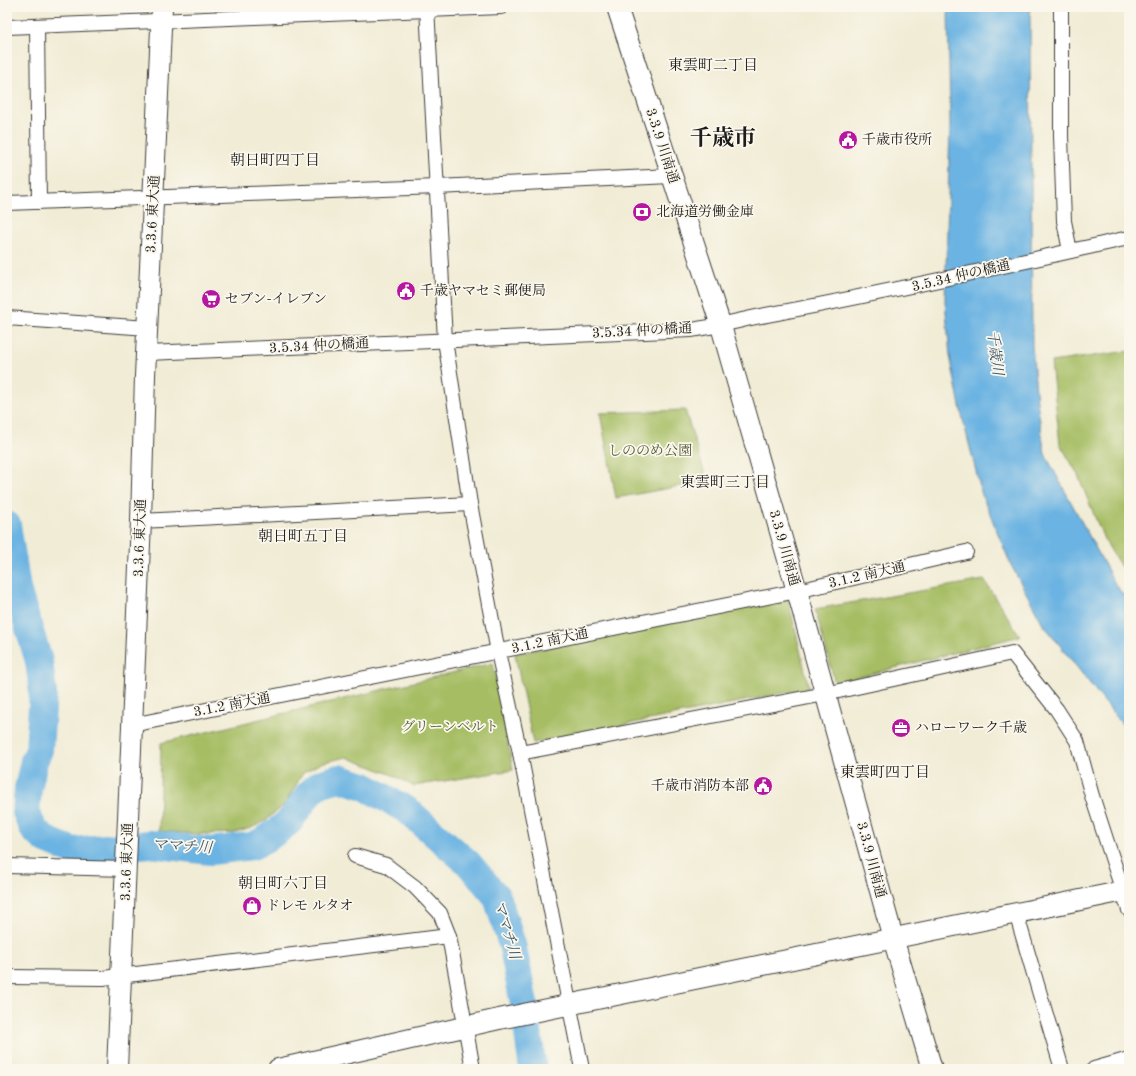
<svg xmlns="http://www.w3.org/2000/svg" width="1136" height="1076" viewBox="0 0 1136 1076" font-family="'Old Standard TT','Noto Serif JP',serif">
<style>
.green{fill:#a6bd63;stroke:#616c40}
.water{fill:#6bb3e2;stroke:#44687f}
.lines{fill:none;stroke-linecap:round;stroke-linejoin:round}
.river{stroke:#6bb3e2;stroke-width:28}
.street-casing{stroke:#3c3b38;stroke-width:16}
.secondary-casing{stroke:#3c3b38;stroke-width:22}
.street{stroke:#fff;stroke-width:14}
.secondary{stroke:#fff;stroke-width:20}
.labels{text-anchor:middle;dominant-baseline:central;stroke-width:3.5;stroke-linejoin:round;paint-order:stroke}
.poi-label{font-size:14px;fill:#1c1c1c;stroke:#fbf7ec;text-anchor:start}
.street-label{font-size:14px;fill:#1c1c1c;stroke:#fbf7ec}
.park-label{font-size:14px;fill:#535c38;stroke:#fbf7ec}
.neighbourhood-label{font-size:15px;fill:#1c1c1c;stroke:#fbf7ec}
.water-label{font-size:15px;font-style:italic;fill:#3c586b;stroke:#fbf7ec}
.town-label{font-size:22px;font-weight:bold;fill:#1c1c1c;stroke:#fbf7ec}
</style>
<rect width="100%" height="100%" fill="#fbf7ec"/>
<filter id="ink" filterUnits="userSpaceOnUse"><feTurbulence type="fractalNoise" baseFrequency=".025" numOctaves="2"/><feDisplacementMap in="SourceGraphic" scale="8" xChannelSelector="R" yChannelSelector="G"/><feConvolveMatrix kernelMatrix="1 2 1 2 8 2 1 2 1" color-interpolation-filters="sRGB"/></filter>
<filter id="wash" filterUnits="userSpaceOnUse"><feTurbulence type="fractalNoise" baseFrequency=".012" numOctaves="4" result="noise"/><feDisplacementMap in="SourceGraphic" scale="16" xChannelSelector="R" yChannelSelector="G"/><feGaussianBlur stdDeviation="0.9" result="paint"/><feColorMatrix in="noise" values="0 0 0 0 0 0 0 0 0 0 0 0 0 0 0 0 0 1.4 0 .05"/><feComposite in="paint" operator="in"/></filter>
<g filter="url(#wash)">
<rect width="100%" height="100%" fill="#f1ecd5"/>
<g class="green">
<polygon points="1129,351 1129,580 1104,539 1077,473 1060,444 1051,362"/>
<polygon points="685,410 707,481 616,498 600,413"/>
<polygon points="984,580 1020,636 835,683 815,609"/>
<polygon points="788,599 809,688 533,743 515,654"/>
<polygon points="493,663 513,770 413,786 395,776 346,757 321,763 303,773 285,804 265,821 251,828 234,833 199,834 159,831 161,743"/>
</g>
<polygon class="water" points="948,7 1030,7 1032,346 1037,402 1045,454 1114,582 1129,603 1129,733 1043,624 1011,565 982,495 962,416 950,356 945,301 950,126"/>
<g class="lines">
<polyline class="river" points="7,525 17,589 39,661 43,693 39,750 34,761 28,789 26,812 34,830 46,840 73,851 150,844 211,851 252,846 265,840 289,822 308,795 319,784 339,778 364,786 407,810 468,863 497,897 513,948 524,1004 533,1069"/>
</g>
</g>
<g filter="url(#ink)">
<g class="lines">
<g class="street-casing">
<g id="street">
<polyline points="427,7 445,340 470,504 498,652 520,753 582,1069"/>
<polyline points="1061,7 1061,136 1064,221 1070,251"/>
<polyline points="37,26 39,202"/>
<polyline points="7,27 501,7"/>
<polyline points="7,203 437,187 671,176"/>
<polyline points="7,318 148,328"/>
<path d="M147 353 691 330C720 326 748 318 777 313 895 291 1012 264 1129 238"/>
<polyline points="141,521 470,504"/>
<polyline points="132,725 797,591 966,552"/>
<polyline points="520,753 825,694 1012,653 1057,710 1077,741 1092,796 1129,910"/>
<polyline points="355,856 386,865 415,887 440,913 449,936 473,1069"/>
<polyline points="7,866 127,869"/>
<polyline points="1016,913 1062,1069"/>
<polyline points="7,977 103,978 449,936"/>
<polyline points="1094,1069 1129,1059"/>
</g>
</g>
<g class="secondary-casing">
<g id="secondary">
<polyline points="617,7 721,326 797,591 893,938 932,1069"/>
<polyline points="117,1069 141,521 145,376 162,7"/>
<polyline points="278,1069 499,1019 1129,890"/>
</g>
</g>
<use href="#street" class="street"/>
<use href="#secondary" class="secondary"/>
</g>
</g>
<defs>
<g id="civic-disc" transform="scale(1)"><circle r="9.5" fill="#b5179e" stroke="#fbf7ec"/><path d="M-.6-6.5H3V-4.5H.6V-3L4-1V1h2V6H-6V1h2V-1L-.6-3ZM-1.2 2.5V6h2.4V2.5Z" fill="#fff"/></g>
<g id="bank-disc" transform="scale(1)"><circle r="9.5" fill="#b5179e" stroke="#fbf7ec"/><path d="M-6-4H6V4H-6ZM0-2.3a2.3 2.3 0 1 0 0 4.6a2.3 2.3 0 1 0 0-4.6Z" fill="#fff"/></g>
<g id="supermarket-disc" transform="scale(1)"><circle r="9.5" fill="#b5179e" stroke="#fbf7ec"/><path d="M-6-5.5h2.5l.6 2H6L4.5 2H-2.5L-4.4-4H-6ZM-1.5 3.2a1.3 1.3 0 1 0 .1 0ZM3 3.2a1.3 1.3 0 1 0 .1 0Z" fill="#fff"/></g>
<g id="office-disc" transform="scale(1)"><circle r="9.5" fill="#b5179e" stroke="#fbf7ec"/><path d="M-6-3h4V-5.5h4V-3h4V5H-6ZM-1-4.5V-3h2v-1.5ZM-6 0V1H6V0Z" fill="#fff"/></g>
<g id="shop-disc" transform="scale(1)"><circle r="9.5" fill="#b5179e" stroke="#fbf7ec"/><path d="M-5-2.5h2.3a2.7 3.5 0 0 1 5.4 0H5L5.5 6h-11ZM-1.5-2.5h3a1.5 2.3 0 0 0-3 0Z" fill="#fff"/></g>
</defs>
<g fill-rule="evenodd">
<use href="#civic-disc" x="848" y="140"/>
<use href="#bank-disc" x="642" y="212"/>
<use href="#civic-disc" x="406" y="291"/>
<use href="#supermarket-disc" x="211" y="299"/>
<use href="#office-disc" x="901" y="728"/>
<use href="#civic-disc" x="763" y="786"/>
<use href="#shop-disc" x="252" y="906"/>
</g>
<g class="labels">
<g class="poi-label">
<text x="862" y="140">千歳市役所</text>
<text x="656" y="212">北海道労働金庫</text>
<text x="420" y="291">千歳ヤマセミ郵便局</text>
<text x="225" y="299">セブン-イレブン</text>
<text x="915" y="728">ハローワーク千歳</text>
<text x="749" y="786" text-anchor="end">千歳市消防本部</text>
<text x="266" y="906">ドレモ ルタオ</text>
</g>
<g class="street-label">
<text transform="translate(662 146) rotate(72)">3.3.9 川南通</text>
<text transform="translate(153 214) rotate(-87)">3.3.6 東大通</text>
<text transform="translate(961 276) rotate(-13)">3.5.34 仲の橋通</text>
<text transform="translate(642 331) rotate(-3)">3.5.34 仲の橋通</text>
<text transform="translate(319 346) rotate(-3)">3.5.34 仲の橋通</text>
<text transform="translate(140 538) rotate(-88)">3.3.6 東大通</text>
<text transform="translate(784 548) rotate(74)">3.3.9 川南通</text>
<text transform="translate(867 575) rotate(-13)">3.1.2 南大通</text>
<text transform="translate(550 641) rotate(-12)">3.1.2 南大通</text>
<text transform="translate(232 705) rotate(-11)">3.1.2 南大通</text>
<text transform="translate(871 860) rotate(75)">3.3.9 川南通</text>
<text transform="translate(127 862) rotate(-88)">3.3.6 東大通</text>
</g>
<g class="park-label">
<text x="650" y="451">しののめ公園</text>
<text x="450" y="727">グリーンベルト</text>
</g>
<g class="neighbourhood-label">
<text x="713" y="66">東雲町二丁目</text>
<text x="275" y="161">朝日町四丁目</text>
<text x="725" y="483">東雲町三丁目</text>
<text x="303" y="537">朝日町五丁目</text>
<text x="885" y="773">東雲町四丁目</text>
<text x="283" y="884">朝日町六丁目</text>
</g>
<g class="water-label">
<text transform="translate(994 353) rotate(83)">千歳川</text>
<text transform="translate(182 847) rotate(4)">ママチ川</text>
<text transform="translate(506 930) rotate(74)">ママチ川</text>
</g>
<g class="town-label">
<text x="723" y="139">千歳市</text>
</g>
</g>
<rect width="1136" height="1076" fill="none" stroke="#fbf7ec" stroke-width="24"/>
</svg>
